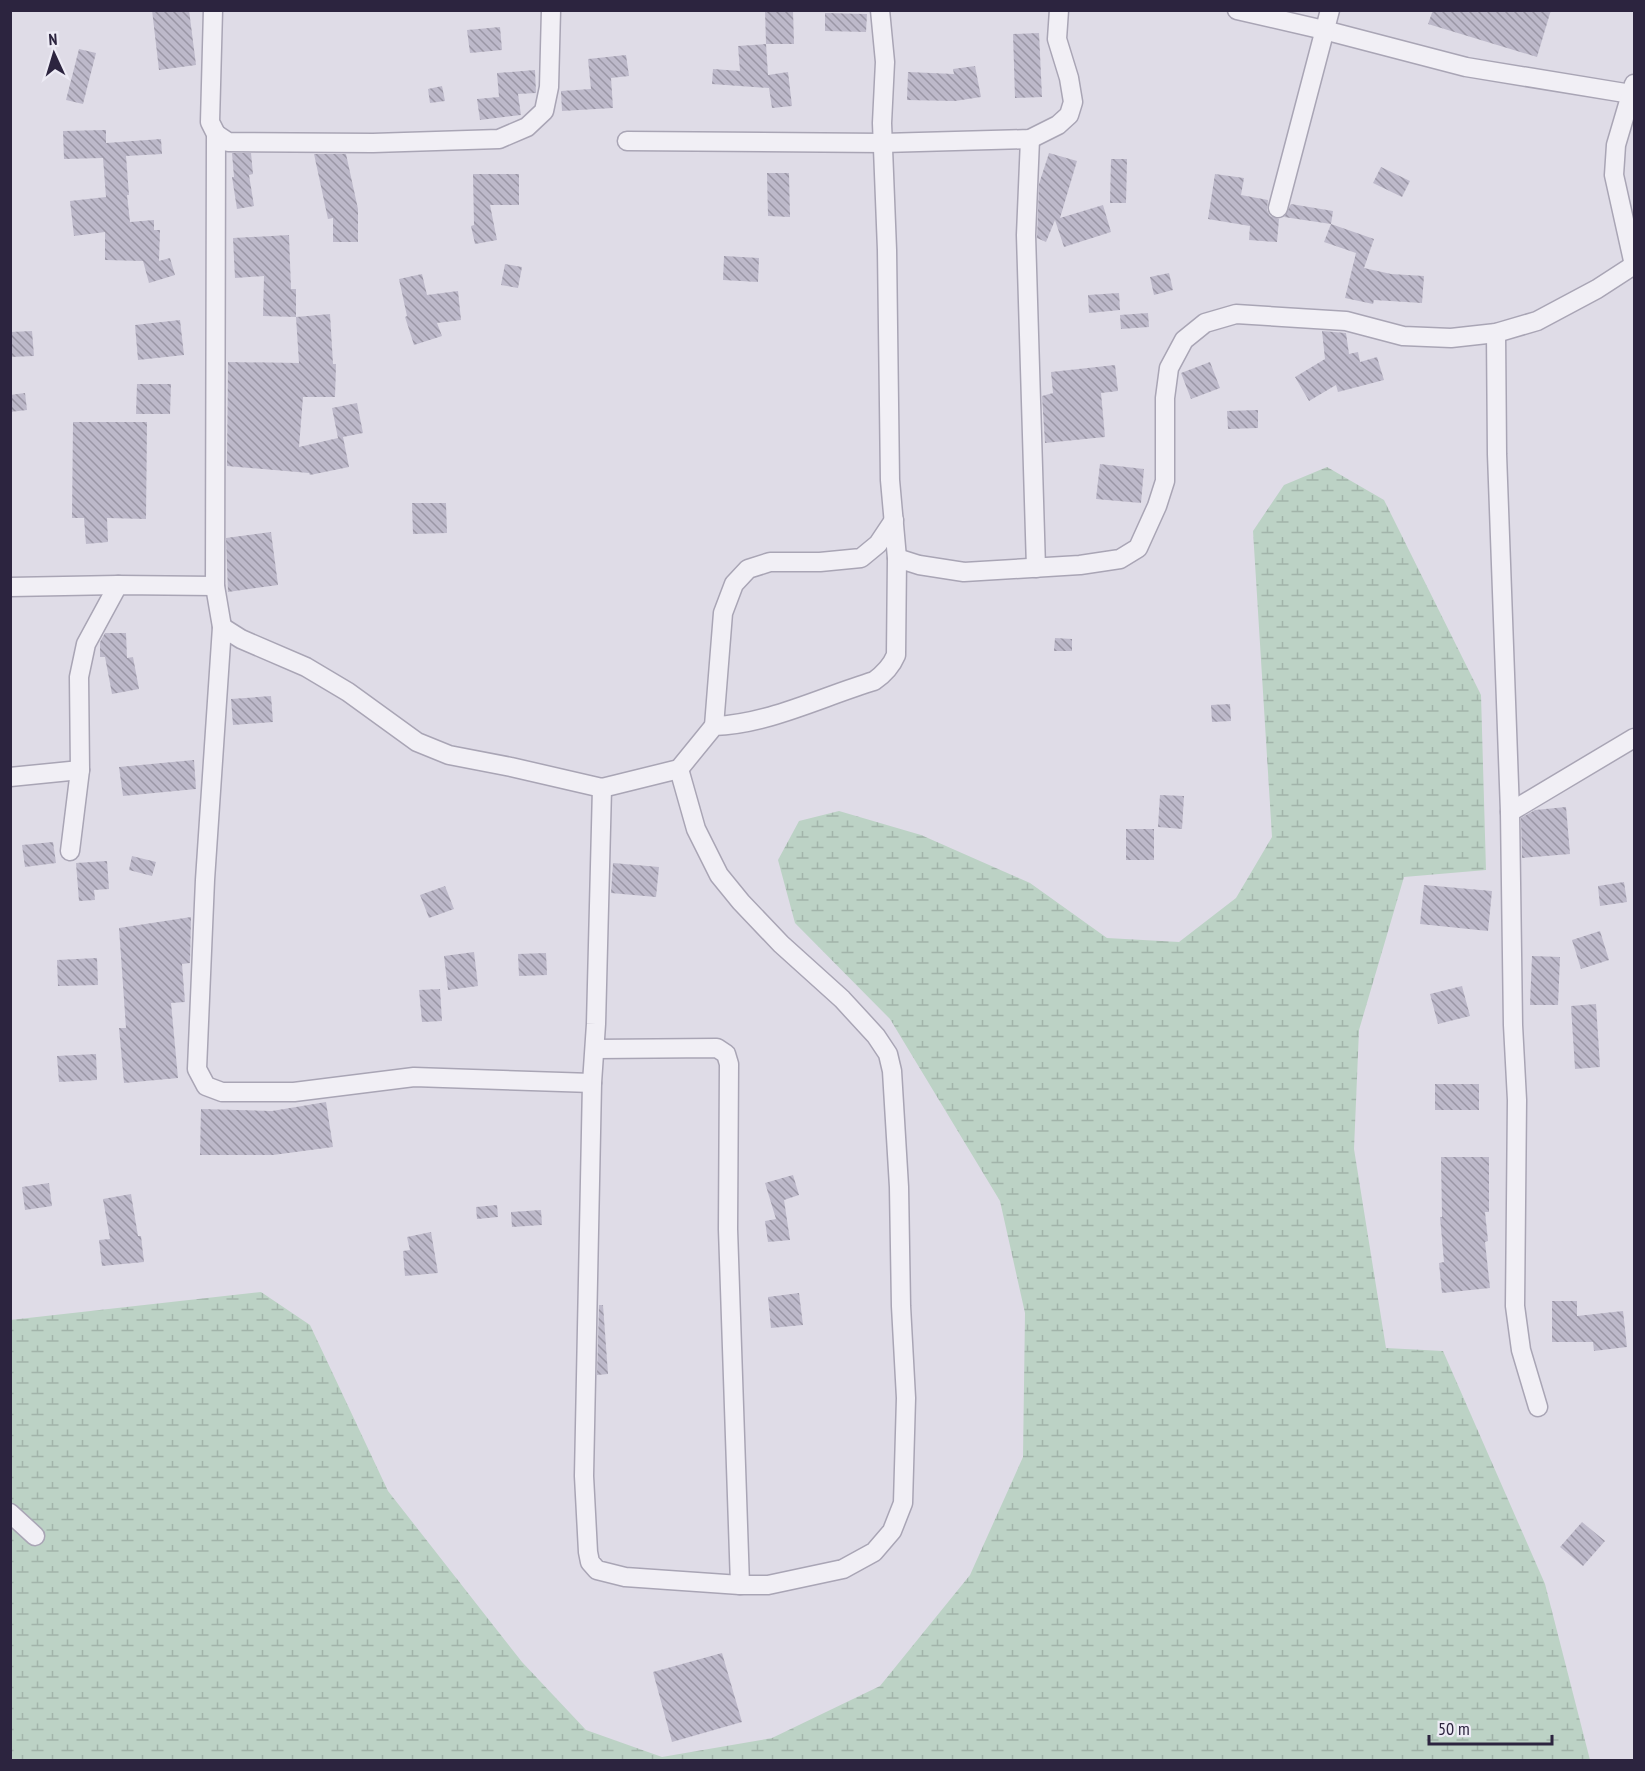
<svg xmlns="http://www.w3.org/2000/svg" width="1645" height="1771" viewBox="0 0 1645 1771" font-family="'PT Sans Narrow',sans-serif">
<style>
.wetland{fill:url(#wetland-marsh)}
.building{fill:url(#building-back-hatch)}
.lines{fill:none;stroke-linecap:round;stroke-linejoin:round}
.minor-casing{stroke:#a9a5b5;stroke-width:21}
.minor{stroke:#f1eff5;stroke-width:18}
</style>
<defs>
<pattern id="wetland-marsh" width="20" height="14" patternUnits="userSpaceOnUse" patternTransform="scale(1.5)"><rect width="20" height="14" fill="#bcd2c5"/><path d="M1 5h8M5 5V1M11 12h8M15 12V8" fill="none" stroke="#a2b4aa"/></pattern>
<pattern id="building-back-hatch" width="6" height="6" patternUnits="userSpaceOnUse" patternTransform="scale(1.5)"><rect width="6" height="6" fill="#bdb9ca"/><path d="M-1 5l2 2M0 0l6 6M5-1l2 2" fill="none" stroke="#9a96a5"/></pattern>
</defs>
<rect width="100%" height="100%" fill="#dfdce7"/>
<polygon class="wetland" points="1327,467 1384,500 1481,695 1486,870 1404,877 1359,1030 1354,1149 1386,1348 1443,1351 1545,1584 1590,1760 11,1760 10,1320 261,1292 310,1325 388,1491 522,1662 586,1730 662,1757 772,1738 880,1686 970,1575 1023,1457 1025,1313 1000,1201 890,1019 795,923 778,860 799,821 839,811 921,835 1030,883 1107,938 1179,942 1236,898 1272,837 1253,531 1284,485"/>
<g class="building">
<polygon points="152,10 189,10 196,65 159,70"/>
<polygon points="765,10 793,10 794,44 766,44"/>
<polygon points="1433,10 1551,10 1537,57 1428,24"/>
<polygon points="825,13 867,14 866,32 825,31"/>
<polygon points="500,27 502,50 470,53 467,30"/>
<polygon points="1039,33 1042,97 1015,98 1013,34"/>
<polygon points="766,44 768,75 788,72 792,106 772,108 769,88 712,84 713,69 740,71 738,46"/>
<polygon points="79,49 96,53 83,104 66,100"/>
<polygon points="626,55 629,76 611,78 613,108 562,111 561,91 591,89 588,59"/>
<polygon points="975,66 981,97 955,101 907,100 908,72 954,74 953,69"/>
<polygon points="535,70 536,93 518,94 521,115 480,120 477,99 499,97 497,73"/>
<polygon points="442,86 445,101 430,103 428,89"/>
<polygon points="106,130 106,143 161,139 162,154 126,156 129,195 127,195 130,222 154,220 154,230 160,230 159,261 170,258 175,275 149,283 143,261 105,260 105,232 74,236 70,201 106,197 103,158 64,159 63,131"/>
<polygon points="232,153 251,153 253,174 249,175 254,206 237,209 232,177 234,177"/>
<polygon points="1049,153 1077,161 1060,218 1103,205 1111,232 1064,247 1055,220 1046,242 1037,238 1039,184"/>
<polygon points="314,154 346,154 358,209 358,242 333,242 333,218 328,219"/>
<polygon points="1111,159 1127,159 1126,203 1110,203"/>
<polygon points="1381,167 1410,181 1402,197 1373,183"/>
<polygon points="767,173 789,173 790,217 768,216"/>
<polygon points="473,174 519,174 519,205 490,205 497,240 475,244 471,226 474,225"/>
<polygon points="1215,174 1244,178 1241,195 1268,200 1267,210 1270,216 1279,219 1277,242 1249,240 1250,226 1208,219"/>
<polygon points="1291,204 1333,211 1331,224 1284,217"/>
<polygon points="1331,224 1374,239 1364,268 1391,274 1424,276 1422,303 1374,300 1373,304 1345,298 1356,253 1324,242"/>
<polygon points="289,235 291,289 296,289 296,317 263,316 264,276 235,278 233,238"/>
<polygon points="724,256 759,258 758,282 723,280"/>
<polygon points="505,264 522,267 518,288 501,285"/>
<polygon points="1169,273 1173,290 1154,295 1150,277"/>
<polygon points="422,274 427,295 458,291 461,320 437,323 442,336 414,345 405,317 407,316 399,279"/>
<polygon points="1119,293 1120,310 1089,313 1088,295"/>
<polygon points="1148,313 1149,327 1121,329 1120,315"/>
<polygon points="330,314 333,364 336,364 335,397 303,397 299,447 338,438 332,408 357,403 363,433 343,437 349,467 310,475 309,473 227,466 228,362 299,363 296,317"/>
<polygon points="180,320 184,355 138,360 135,325"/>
<polygon points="32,331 34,356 10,357 10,332"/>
<polygon points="1322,331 1346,333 1349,354 1358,352 1360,362 1377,357 1384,380 1338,392 1336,385 1309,401 1295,377 1325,359"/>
<polygon points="1210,362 1220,388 1191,399 1181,373"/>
<polygon points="1115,365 1118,391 1101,393 1105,437 1045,443 1042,396 1053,393 1051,372"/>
<polygon points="137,384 171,384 170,414 136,414"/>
<polygon points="25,393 27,410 10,412 10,395"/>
<polygon points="1258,410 1258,428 1228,429 1227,411"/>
<polygon points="73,422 147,422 146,519 107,518 108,542 86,544 84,518 72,518"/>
<polygon points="1100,464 1144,469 1141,503 1096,499"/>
<polygon points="412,503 446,503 447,533 413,534"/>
<polygon points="271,532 278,585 228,592 226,538"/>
<polygon points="105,633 126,633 127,658 133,657 139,689 112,694 105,657 100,657 100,642"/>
<polygon points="1055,638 1072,639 1072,651 1054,651"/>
<polygon points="271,696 273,722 233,725 231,699"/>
<polygon points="1230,704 1231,721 1212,722 1211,705"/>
<polygon points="194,760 196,789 123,796 119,767"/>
<polygon points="1160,795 1184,796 1182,829 1158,827"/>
<polygon points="1566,807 1570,854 1522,858 1521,818 1535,810"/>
<rect x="1126" y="829" width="28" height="31"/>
<polygon points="53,842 56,863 25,867 22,845"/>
<polygon points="132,856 156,862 152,876 129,870"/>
<polygon points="107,861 109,889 94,890 95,900 79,901 76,863"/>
<polygon points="613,863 659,867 656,897 611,893"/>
<polygon points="1624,882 1627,902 1600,906 1598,886"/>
<polygon points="1424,885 1492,891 1488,931 1420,924"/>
<polygon points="445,886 454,909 429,918 420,895"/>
<polygon points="191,917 190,963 182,964 185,1002 171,1003 178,1078 124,1083 119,1028 126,1028 119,928"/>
<polygon points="1600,931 1609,960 1581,969 1572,940"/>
<polygon points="474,952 478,986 448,990 444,956"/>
<polygon points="546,953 547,975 519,976 518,954"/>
<polygon points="1532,956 1560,957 1558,1005 1530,1005"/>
<polygon points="97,958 98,985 58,986 57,960"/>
<polygon points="1462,986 1470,1016 1438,1024 1430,994"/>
<polygon points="440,989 442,1021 422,1022 419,990"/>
<polygon points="1596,1004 1600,1067 1575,1069 1571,1006"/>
<polygon points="96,1054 97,1080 59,1082 57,1056"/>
<rect x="1435" y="1084" width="44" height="26"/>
<polygon points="326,1102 333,1147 273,1155 200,1155 201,1109 272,1111"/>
<polygon points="1441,1157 1489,1157 1489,1212 1485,1212 1488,1241 1485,1242 1490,1288 1442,1293 1439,1263 1444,1262 1440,1217 1442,1217"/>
<polygon points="793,1175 799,1195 784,1200 790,1240 768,1242 765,1221 776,1219 765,1183"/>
<polygon points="49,1183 52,1206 25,1210 22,1187"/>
<polygon points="131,1194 138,1236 141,1236 144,1262 102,1266 99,1240 110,1239 103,1199"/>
<polygon points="497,1205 498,1217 477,1219 476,1207"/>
<polygon points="541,1210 542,1225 512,1227 511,1212"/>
<polygon points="431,1232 438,1273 405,1276 403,1251 410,1250 407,1237"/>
<polygon points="799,1293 803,1325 771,1328 768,1297"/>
<polygon points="1552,1301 1577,1301 1577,1316 1623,1311 1627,1347 1594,1351 1593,1342 1552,1342"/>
<polygon points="599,1305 603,1305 608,1374 597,1375"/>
<polygon points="1582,1522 1605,1541 1583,1566 1560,1547"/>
<polygon points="722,1653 742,1722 672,1742 653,1672"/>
</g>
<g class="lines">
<g class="minor-casing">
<g id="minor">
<polyline points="213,10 210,122 216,134 215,586 222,627 205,880 197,1069 206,1086 222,1092 294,1092 414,1077 592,1083"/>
<polyline points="880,10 885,62 882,123 887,250 890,480 897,558"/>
<polyline points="1237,10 1324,30 1466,67 1631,94"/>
<polyline points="216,134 228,142 373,143 499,139 527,127 544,111 549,87 551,10"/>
<polyline points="1030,139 1026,235 1036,568"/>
<polyline points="627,141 883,143 1030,139 1058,125 1069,115 1073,102 1069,78 1057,39 1059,10"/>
<polyline points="1278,208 1330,10"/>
<polyline points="1634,265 1614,175 1616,145 1634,84"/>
<polyline points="1496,333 1497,454 1510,812 1513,1025 1517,1100 1515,1306 1521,1350 1538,1407"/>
<polyline points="10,587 118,585 215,586"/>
<path d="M222 627 241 639 306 667 348 692 417 742 449 755 511 767 602 788 679 769 714 726C769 724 821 697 874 681 884 674 891 667 896 655L897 558 919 565 964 572 1080 565 1120 559 1138 548 1157 506 1165 481V398L1169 368 1184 340 1205 323 1236 314 1346 321 1403 336 1451 338 1496 333 1537 321 1597 289 1634 265"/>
<polyline points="714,726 723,613 734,584 748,569 770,562 820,562 861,558 878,544 894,520"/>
<polyline points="10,777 80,770"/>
<polyline points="602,788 596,1024 592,1083 584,1476 588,1552 590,1562 597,1570 625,1577 740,1585 768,1585 843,1569 874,1552 892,1531 903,1503 906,1398 901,1306 899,1187 892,1071 888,1054 876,1036 842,999 781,944 741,902 719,875 696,829 679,769"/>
<polyline points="1510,812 1634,738"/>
<polyline points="70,851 80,770 79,677 86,644 118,585"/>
<polyline points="595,1049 717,1048 726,1054 729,1064 728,1229 740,1585"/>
<polyline points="10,1513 35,1536"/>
</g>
</g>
<use href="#minor" class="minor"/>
</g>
<rect width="1645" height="1771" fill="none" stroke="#2c243f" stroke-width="24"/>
<g transform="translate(54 54) rotate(356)" stroke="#edebf5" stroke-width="4.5" paint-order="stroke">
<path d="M0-4.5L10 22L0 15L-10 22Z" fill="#2c243f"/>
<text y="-9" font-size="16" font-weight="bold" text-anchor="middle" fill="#2c243f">N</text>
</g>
<path d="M1429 1735v9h123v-9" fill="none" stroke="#2c243f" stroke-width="3"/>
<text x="1438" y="1735" font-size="18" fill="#2c243f" stroke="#edebf5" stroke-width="4.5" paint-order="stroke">50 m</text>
</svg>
